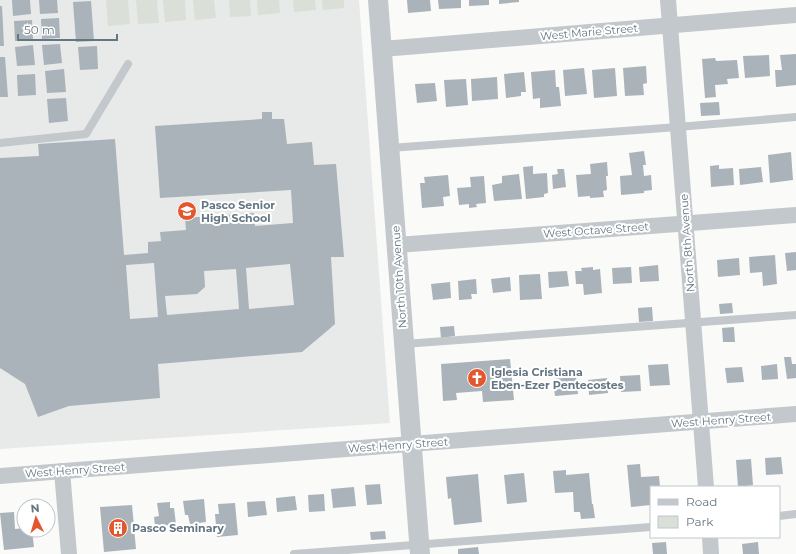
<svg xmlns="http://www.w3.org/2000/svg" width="796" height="554" viewBox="0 0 796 554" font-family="Montserrat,sans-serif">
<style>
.built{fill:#e8e9e9}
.green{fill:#dadfd7}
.building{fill:#aab3b9;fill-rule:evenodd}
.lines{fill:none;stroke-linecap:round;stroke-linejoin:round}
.service{stroke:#c3c8cc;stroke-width:8}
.minor{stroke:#c3c8cc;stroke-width:16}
.tertiary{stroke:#c3c8cc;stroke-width:20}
.labels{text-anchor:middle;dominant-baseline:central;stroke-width:4;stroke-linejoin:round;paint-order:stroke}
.street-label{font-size:11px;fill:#657683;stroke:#fff}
.poi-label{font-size:11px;font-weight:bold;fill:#657683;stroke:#fff;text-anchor:start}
</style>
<rect width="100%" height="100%" fill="#fafaf8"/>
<polygon class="built" points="0,0 359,0 390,423 0,449"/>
<g class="green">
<polygon points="106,0 128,0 130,24 108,26"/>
<polygon points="136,0 157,0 159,23 138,24"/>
<polygon points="163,0 185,0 186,20 165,22"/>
<polygon points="193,0 214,0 216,18 195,20"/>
<polygon points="229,0 250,0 251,16 230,17"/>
<polygon points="257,0 279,0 280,13 258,15"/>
<polygon points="293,0 315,0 316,10 294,12"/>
<polygon points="322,0 344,0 344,8 323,10"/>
</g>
<g class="building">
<polygon points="12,0 30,0 31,14 13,16"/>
<polygon points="39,0 57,0 58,13 40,14"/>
<polygon points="407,0 430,0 431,11 408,13"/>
<polygon points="438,0 461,0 461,8 439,9"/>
<polygon points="469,0 489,0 489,5 469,6"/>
<polygon points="499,0 519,0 519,2 499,4"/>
<polygon points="91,1 94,41 76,42 73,2"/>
<polygon points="0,6 2,6 4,46 0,46"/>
<polygon points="59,18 60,38 42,39 41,19"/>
<polygon points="32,20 33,40 15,41 14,21"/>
<polygon points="60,44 62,63 44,65 42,45"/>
<polygon points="33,45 35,65 17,66 15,47"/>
<polygon points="97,46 98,69 80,70 78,47"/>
<polygon points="796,54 796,85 776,87 775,70 782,70 780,55"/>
<polygon points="769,55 770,76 745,78 743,56"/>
<polygon points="0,57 5,57 8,97 0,97"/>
<polygon points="715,58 716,61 737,60 739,78 727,79 728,84 715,85 716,97 705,98 702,59"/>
<polygon points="646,66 647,83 643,84 644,95 625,96 623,68"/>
<polygon points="584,68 587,94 565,96 563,70"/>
<polygon points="615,68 617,96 594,98 592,70"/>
<polygon points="64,69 66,92 47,93 45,71"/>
<polygon points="555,70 556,87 559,87 561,106 540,108 540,98 533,99 531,72"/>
<polygon points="524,72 526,92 521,92 521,96 506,98 504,74"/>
<polygon points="35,74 36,95 18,96 17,75"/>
<polygon points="497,77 498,99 472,101 471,79"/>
<polygon points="466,79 468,105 446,107 444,80"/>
<polygon points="435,83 437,101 417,103 415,84"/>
<polygon points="66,98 68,121 49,123 47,99"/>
<polygon points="719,102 720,115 701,116 700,103"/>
<path d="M262 112H272V119H284L287 144 312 142 314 165 336 164 344 257H331L335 324 327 331 302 352 158 364 160 398 69 406 38 417 25 384 0 368V158L39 156 38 144 115 139 124 255 148 253V242L161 241 160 232 186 230 185 218 254 213 255 226 293 223 291 190 160 198 155 126 262 119ZM154 263 158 317 130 319 126 265ZM290 264 294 305 249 309 246 268ZM236 269 239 309 167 315 165 296 197 294 205 287 204 271Z"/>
<polygon points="644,151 646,165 643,165 644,176 651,175 652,190 644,191 644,193 621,195 620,176 632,175 629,153"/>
<polygon points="791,152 793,180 770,183 768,155"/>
<polygon points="607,162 608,176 606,176 607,190 603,191 604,197 590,198 590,196 578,197 576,175 591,174 590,164"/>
<polygon points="719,165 719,169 733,168 734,185 711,187 710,166"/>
<polygon points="533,166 533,174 547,173 548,193 544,194 544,197 526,199 523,167"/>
<polygon points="761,167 763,182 740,185 739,169"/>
<polygon points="557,169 564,169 566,187 553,189 552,175 558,174"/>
<polygon points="519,174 522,199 494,201 492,185 502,183 502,176"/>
<polygon points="448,175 450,196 443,197 444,206 422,208 420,183 425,183 424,177"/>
<polygon points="484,176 486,203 476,204 477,207 469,208 469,204 459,205 457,188 471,187 470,177"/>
<polygon points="796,252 796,270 787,271 785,253"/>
<polygon points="775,255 777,284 763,286 762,272 750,273 749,257"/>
<polygon points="739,258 740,275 718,277 717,260"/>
<polygon points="658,265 659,281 640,282 639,267"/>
<polygon points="593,267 593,270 600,269 602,293 584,295 583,284 576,284 575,271 582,271 581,268"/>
<polygon points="631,267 632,283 613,284 612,268"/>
<polygon points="567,271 569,286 549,288 548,272"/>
<polygon points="540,274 542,299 520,300 519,275"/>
<polygon points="510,277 511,291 493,293 491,279"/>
<polygon points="476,279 477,294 471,294 472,299 459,300 458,281"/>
<polygon points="450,282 451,298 433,300 431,284"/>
<polygon points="732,303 733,313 720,314 719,304"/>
<polygon points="652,307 653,321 639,322 638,308"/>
<polygon points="454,326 455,336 441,338 440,327"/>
<polygon points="734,327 735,342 723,342 722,328"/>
<polygon points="784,357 791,357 792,364 796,364 796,378 787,379"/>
<polygon points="510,359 514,400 483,402 482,391 456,393 457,400 443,401 441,364"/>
<polygon points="668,364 670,385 650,386 648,365"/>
<polygon points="777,364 778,379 762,380 761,366"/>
<polygon points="742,367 744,382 727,383 725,368"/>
<polygon points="640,375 641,391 621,392 620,376"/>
<polygon points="576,377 578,394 555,396 553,379"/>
<polygon points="607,378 608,393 589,395 588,380"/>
<polygon points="781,457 783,474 766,475 765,458"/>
<polygon points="751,459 753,485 738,487 736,460"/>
<polygon points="640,464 641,477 659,476 660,487 651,487 651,505 631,507 627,465"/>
<polygon points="566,470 566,475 589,473 592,504 593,504 595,518 581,519 580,512 574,512 573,492 555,493 553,471"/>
<polygon points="524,473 527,502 507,504 504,475"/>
<polygon points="478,474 482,522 454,525 451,498 448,499 446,477"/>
<polygon points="380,484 382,504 367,505 365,485"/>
<polygon points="354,487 356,506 333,508 331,489"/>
<polygon points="324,494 325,511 309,512 308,495"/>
<polygon points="295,496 297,510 277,512 276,498"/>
<polygon points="204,499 206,522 190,524 188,515 185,515 183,501"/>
<polygon points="265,501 267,515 248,517 247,502"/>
<polygon points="170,502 170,508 174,508 176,524 155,527 154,517 159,516 157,503"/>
<polygon points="235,503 238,535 217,537 215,514 219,514 218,504"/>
<polygon points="132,505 136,549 104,552 100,507"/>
<polygon points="14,512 15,529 24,528 24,530 32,530 34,547 4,550 0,513"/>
<polygon points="385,531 386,539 371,540 370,532"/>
<polygon points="666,542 667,554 653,554 652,543"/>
<polygon points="758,542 759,554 743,554 742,544"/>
<polygon points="478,547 479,554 458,554 458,549"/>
</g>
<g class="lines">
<g class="service">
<polyline points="0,143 86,134 128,64"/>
<polyline points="390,148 678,127 796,117"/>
<polyline points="404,344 796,315"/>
<polyline points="779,516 796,514"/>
<polyline points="294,554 651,527"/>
</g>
<g class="minor">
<polyline points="668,0 706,487"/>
<polyline points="382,49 796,15"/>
<polyline points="397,245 796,215"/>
<polyline points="62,471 69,554"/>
<polyline points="0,476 796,414"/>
<polyline points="710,537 711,554"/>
</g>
<polyline class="tertiary" points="378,0 420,554"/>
</g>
<defs>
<g id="school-disc" transform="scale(1)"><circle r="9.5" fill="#e4572e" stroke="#fff"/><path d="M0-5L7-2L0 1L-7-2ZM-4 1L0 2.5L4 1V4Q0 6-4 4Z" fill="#fff"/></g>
<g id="church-disc" transform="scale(1)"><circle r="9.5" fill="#e4572e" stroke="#fff"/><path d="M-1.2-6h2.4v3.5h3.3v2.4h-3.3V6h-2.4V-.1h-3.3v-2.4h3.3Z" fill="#fff"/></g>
<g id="building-disc" transform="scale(1)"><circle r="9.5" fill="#e4572e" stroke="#fff"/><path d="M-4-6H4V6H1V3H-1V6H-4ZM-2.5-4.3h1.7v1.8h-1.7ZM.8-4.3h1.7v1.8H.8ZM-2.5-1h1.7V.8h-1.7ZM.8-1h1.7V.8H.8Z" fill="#fff"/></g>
</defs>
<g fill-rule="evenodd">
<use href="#school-disc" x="187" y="211"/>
<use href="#church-disc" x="477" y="378"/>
<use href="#building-disc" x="118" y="528"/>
</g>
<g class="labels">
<g class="street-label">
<text transform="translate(589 32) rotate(-5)">West Marie Street</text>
<text transform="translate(596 230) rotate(-4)">West Octave Street</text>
<text transform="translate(687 243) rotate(-94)">North 8th Avenue</text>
<text transform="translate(399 277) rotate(-94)">North 10th Avenue</text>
<text transform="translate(721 420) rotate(-4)">West Henry Street</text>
<text transform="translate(398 445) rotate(-4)">West Henry Street</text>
<text transform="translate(75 470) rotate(-4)">West Henry Street</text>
</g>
<g class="poi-label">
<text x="201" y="205">Pasco Senior<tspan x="201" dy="13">High School</tspan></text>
<text x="491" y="372">Iglesia Cristiana<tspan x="491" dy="13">Eben-Ezer Pentecostes</tspan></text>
<text x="132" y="528">Pasco Seminary</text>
</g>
</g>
<rect x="650" y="486" width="130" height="52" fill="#ffffff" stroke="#c1c8cd"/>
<rect x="658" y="499" width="20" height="6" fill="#c3c8cc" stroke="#c1c8cd"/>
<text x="686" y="506" font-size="12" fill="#657683">Road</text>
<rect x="658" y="516" width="20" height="12" fill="#dadfd7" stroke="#c1c8cd"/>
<text x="686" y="526" font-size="12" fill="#657683">Park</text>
<g transform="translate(36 518) rotate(355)"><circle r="19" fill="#ffffff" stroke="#c1c8cd"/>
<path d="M0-3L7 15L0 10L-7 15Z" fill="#e4572e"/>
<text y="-6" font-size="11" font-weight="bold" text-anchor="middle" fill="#657683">N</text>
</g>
<path d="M18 34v6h99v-6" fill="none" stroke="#657683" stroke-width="2"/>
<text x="24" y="34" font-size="12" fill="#657683" stroke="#ffffff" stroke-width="3" paint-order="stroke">50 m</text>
</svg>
